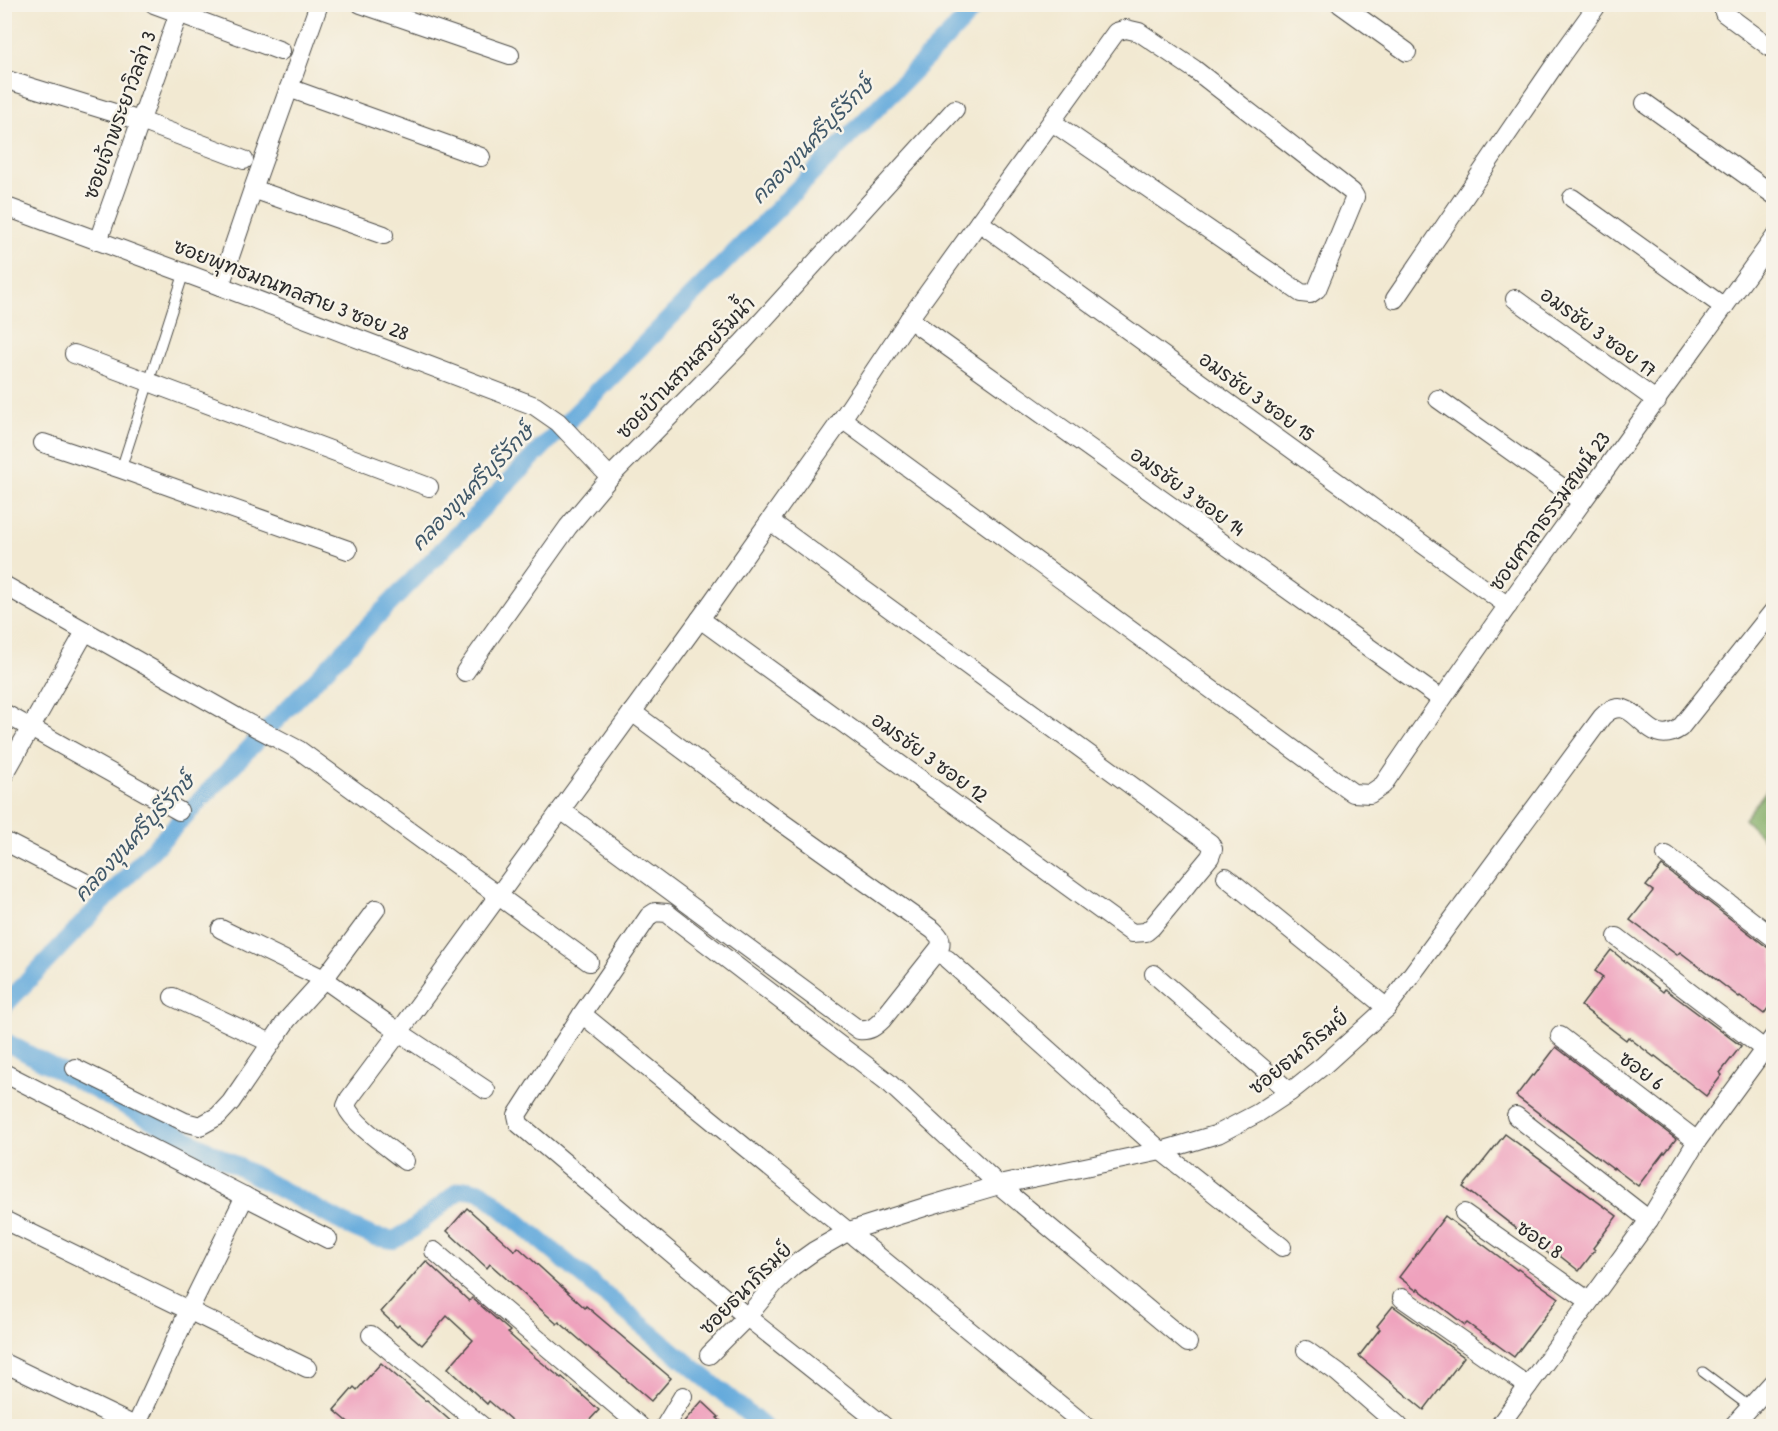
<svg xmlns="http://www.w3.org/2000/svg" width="1778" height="1431" viewBox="0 0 1778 1431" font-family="'Patrick Hand','Playpen Sans Thai',sans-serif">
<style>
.forest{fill:#7faa62;stroke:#556a46;stroke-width:1.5}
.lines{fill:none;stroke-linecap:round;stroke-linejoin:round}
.canal{stroke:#66abdc;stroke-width:18}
.building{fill:#efa2bd}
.lane-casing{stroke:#494844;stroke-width:11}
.street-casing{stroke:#494844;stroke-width:20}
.lane{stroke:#fff;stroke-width:9}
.street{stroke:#fff;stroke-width:18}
.labels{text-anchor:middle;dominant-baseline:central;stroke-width:5;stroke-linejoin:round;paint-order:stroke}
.street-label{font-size:20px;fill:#2b2b2b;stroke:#f7f3e8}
.water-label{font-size:21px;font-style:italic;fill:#405869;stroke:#f7f3e8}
</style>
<rect width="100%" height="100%" fill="#f7f3e8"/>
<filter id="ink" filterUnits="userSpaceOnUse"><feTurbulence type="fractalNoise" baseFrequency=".0167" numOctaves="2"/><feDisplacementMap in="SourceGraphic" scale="12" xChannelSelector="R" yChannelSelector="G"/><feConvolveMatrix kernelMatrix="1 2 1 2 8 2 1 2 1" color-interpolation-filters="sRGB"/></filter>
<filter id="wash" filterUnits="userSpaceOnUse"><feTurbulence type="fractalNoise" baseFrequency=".008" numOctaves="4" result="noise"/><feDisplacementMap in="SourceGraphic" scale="24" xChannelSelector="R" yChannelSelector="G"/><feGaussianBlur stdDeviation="1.35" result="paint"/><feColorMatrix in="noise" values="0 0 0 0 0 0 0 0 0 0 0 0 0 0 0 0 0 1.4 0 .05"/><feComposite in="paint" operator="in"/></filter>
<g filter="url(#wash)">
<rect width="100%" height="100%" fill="#f2e9d2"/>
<polygon class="forest" points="1773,782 1773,848 1744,819"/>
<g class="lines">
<g class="canal">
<polyline points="4,1006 282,714 567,422 961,23 977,4"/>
<polyline points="4,1041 349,1226 375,1237 394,1240 411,1230 459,1191 468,1189 482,1192 763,1426"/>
</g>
</g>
<g id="blocks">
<g class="building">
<polygon points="1662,866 1767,947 1773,949 1773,1001 1764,1014 1740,996 1739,997 1680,952 1677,955 1630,920 1653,891 1646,886"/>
<polygon points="1611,950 1663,992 1665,989 1741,1046 1720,1073 1722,1075 1706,1096 1655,1056 1654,1057 1628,1037 1626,1040 1581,1006 1603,977 1595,971"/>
<polygon points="1556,1047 1676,1139 1665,1153 1664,1152 1638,1186 1614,1168 1613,1169 1516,1096 1532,1075 1534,1076"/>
<polygon points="1505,1134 1617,1216 1593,1248 1595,1250 1579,1271 1556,1253 1553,1257 1463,1187"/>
<polygon points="467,1208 515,1251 518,1247 585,1308 586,1306 671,1378 651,1401 559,1322 557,1324 490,1264 487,1268 447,1231"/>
<polygon points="1445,1216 1517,1270 1518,1269 1559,1298 1514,1357 1467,1323 1465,1325 1418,1289 1417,1291 1399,1277"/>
<polygon points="426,1261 469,1301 472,1298 510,1331 508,1333 536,1358 561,1378 562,1377 599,1410 584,1426 518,1426 489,1401 487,1404 448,1368 473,1340 447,1316 422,1345 399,1325 397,1327 381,1312"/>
<polygon points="1393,1306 1464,1357 1424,1410 1359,1356 1380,1329 1377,1326"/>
<polygon points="381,1363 426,1401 427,1400 456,1426 353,1426 334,1410 354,1387 357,1390"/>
<polygon points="702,1401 719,1417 717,1418 727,1426 680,1426"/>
</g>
</g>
</g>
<g filter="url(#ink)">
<use href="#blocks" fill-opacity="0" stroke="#494844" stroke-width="1.5"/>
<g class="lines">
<g class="lane-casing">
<g id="lane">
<polyline points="121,469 184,273"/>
<polyline points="1703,1372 1750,1407"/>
</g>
</g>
<g class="street-casing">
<g id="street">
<polyline points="154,4 281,51"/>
<polyline points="361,4 510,55"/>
<polyline points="1340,4 1407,52"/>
<polyline points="1724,13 1774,50"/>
<polyline points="4,79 141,121 244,160"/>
<polyline points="289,88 481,157"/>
<polyline points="1645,103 1774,195"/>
<polyline points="253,189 384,235"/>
<polyline points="1572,198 1724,307"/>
<polyline points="4,206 220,286 535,406 558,422 610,477"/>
<polyline points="979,222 1508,606"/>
<polyline points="98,241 182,4"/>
<polyline points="220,286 253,189 319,4"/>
<polyline points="1395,299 1560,57 1598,4"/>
<polyline points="1515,299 1657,401"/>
<polyline points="909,319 1441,699"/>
<polyline points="74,354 429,487"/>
<polyline points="1438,399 1581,501"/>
<path d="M842 419 1353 793 1370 794 1383 785C1509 599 1642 420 1774 238"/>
<polyline points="43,443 121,469 348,550"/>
<polyline points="4,585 240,719 299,750 589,962"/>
<polyline points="700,619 1132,933 1146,932 1152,927 1210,857 1213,849 1210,843 770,521"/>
<polyline points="465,672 568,527 610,477 743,342 955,109"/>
<polyline points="4,713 179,811"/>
<polyline points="4,775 85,632"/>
<path d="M561 810 859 1030C870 1031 875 1027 882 1020L940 947C942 938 939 936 933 930L770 814 632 712"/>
<polyline points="4,841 88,884"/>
<polyline points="1666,855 1774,938"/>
<polyline points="1226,877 1387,1008"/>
<polyline points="221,929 324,979 399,1032 486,1090"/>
<polyline points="1617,937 1764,1049"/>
<polyline points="947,959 1161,1151 1282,1247"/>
<polyline points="1154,974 1290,1092"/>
<polyline points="173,997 271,1043"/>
<polyline points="582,1014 1086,1426"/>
<polyline points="1560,1036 1697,1141"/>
<polyline points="75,1068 185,1122 200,1126 218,1116 231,1102 287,1020 324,979 376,909"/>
<polyline points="4,1073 328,1239"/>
<polyline points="1516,1116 1649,1220"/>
<path d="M405 1161C389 1148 353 1124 346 1106L349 1099 399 1032 700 619 842 419 909 319 1116 32 1126 29 1139 32 1194 69 1352 192 1355 197 1317 289 1310 294 1301 293 1052 122"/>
<polyline points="1464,1213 1589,1301"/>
<polyline points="4,1220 307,1368"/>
<polyline points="434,1251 640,1426"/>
<polyline points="1402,1298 1528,1386"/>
<polyline points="371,1335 482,1426"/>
<polyline points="1306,1350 1338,1373 1399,1426"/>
<path d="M709 1355 747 1317 775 1283 793 1266 814 1251 849 1231 928 1206 999 1185 1161 1151 1218 1134 1258 1113 1290 1092 1324 1065 1387 1008 1602 717C1605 714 1610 710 1614 709 1638 701 1649 750 1680 728L1774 610"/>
<polyline points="4,1363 135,1426"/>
<polyline points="136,1426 189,1310 245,1196"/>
<polyline points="665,1426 683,1396"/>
<polyline points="884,1426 747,1317 519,1124 517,1115 582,1014 649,916 655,912 667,913 672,917 889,1083 999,1185 1188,1343"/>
<polyline points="1499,1426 1649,1220 1697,1141 1774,1036"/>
<polyline points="1733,1426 1774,1381"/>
</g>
</g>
<use href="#lane" class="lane"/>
<use href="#street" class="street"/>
</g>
</g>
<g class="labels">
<g class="street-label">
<text transform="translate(119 115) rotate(-70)">ซอยเจ้าพระยาวิลล่า 3</text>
<text transform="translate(291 289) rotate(21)">ซอยพุทธมณฑลสาย 3 ซอย 28</text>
<text transform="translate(1599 332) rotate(36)">อมรชัย 3 ซอย 17</text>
<text transform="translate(685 367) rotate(-46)">ซอยบ้านสวนสวยริมน้ำ</text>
<text transform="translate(1257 396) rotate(36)">อมรชัย 3 ซอย 15</text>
<text transform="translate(1188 491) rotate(36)">อมรชัย 3 ซอย 14</text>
<text transform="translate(1549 511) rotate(-54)">ซอยศาลาธรรมสพน์ 23</text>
<text transform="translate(930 757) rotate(36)">อมรชัย 3 ซอย 12</text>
<text transform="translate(1298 1052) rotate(-39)">ซอยธนาภิรมย์</text>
<text transform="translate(1642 1070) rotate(37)">ซอย 6</text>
<text transform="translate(1540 1239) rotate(35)">ซอย 8</text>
<text transform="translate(745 1288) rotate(-45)">ซอยธนาภิรมย์</text>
</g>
<g class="water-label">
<text transform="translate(812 140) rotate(-46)">คลองขุนศรีบุรีรักษ์</text>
<text transform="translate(472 487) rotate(-46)">คลองขุนศรีบุรีรักษ์</text>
<text transform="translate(134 837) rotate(-47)">คลองขุนศรีบุรีรักษ์</text>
</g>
</g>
<rect width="1778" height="1431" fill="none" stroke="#f7f3e8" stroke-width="24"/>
</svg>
